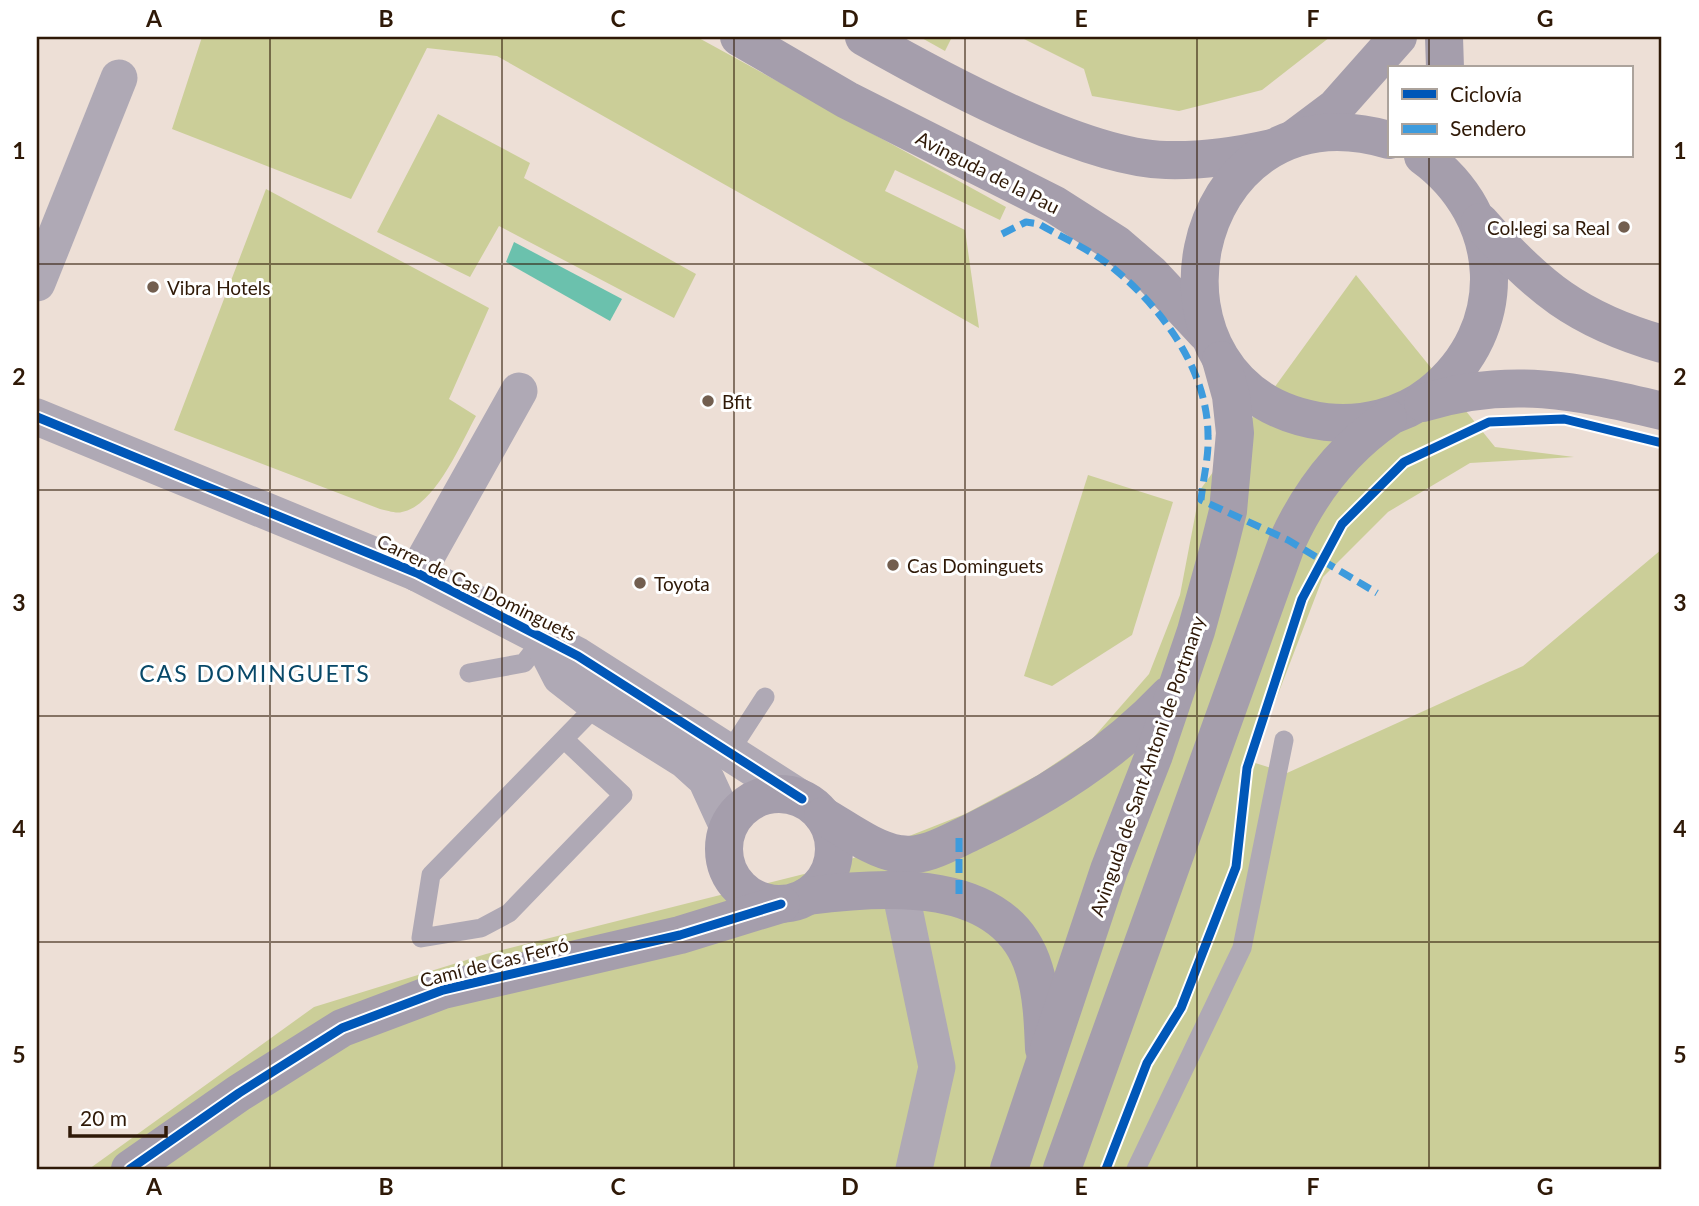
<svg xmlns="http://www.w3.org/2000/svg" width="1699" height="1206" viewBox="0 0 1699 1206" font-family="Lato,sans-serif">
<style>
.green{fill:#cbce98}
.water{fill:#6bc1ad}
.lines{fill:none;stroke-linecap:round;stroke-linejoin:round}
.lane{stroke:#afa9b5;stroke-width:19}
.street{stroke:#afa9b5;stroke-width:37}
.secondary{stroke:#a59eac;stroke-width:38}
.quiet{stroke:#3d9bdd;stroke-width:7;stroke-dasharray:14 7;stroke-linecap:butt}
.cycleway-casing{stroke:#fff;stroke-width:13}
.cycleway{stroke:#0057b8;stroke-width:9}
.grid{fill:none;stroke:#2f1907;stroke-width:2;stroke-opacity:0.55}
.poi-dot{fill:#725e4f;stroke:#fff;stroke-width:2.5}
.labels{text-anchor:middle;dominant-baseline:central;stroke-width:6;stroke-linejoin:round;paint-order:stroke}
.street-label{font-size:19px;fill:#2f1907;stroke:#fff}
.poi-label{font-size:19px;fill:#2f1907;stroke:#fff;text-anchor:start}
.quarter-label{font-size:23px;letter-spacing:2px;fill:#084868;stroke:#fff}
.neatline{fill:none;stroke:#2f1907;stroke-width:2.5}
.grid-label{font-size:23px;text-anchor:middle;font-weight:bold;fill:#2f1907}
</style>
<rect width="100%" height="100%" fill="#eddfd6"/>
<g class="green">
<polygon points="202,37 697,37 1006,207 1000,220 895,170 885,191 965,230 979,328 497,56 427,48 351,199 172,129"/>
<polygon points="920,37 952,37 945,51"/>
<polygon points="1020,37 1330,37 1262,90 1179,111 1092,96 1084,69"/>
<polygon points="438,114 530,163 524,178 696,274 674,318 499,226 470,277 377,232"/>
<path d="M266 189 489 308 449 399 476 416C461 443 435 506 402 512 396 514 386 510 380 509L174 430Z"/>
<polygon points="1356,275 1495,447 1574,457 1470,463 1388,512 1323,577 1252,762 1287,773 1523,666 1662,549 1662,1169 89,1169 314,1007 486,954 828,868 965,814 1038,775 1093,738 1149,674 1180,595 1200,490"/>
<polygon points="1088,475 1173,502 1132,635 1052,686 1024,676"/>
</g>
<polygon class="water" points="514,242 622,299 610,321 506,262"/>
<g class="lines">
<g class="lane">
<polyline points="469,673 524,663 542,640"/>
<polyline points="565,740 623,795 509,913 481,928 421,938 431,875 597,705"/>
<polyline points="730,751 765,697"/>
<polyline points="1136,1169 1242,948 1284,740"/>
</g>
<g class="street">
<polyline points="37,283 119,78"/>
<polyline points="37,417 417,573 578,656 802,799"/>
<polyline points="417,573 519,391"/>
<polyline points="542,640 561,677 597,705 685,760 706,779 728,827"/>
<polyline points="900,890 937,1067 914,1169"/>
</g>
<g class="secondary">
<polyline points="739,37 847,100 1055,205 1116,244 1151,274 1206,333"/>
<path d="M864 37C936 78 1083 158 1166 160 1201 161 1237 156 1272 148"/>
<polyline points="1444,37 1445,68"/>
<polyline points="1295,138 1335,108 1398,37"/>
<path d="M1389 140C1181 79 1122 395 1326 422 1362 426 1402 417 1431 394 1513 329 1506 216 1423 156"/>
<path d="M1480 222C1537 287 1578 320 1662 344"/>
<path d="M1423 403C1508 376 1579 391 1662 411"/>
<circle cx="779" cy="849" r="55"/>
<path d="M823 816C846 829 873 850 899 854 924 859 952 841 974 831 1048 795 1112 755 1169 695"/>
<path d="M808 896C883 886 1006 876 1034 969 1042 994 1043 1023 1044 1049"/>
<polyline points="130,1169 239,1093 342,1028 443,990 680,935 781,904"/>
<polyline points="1009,1169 1109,870 1154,755 1196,631 1218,551 1228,511 1235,433 1231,396 1221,360"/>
<path d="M1062 1169 1288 540C1311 490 1342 450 1388 418"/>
</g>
<g class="quiet">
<path d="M1002 234 1026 222 1039 224C1063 238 1091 250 1113 268 1162 308 1208 370 1208 436 1209 457 1203 479 1201 500L1288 540 1377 593"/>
<polyline points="959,838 959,898"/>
</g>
<g class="cycleway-casing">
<g id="cycleway">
<polyline points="37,417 417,573 578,656 802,799"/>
<polyline points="130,1169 239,1093 342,1028 443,990 680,935 781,904"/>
<polyline points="1106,1169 1147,1063 1181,1008 1236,867 1247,768 1302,599 1342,524 1404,462 1489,422 1564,419 1662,443"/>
</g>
</g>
<use href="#cycleway" class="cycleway"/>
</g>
<path class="grid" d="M270 37V1169M502 37V1169M734 37V1169M965 37V1169M1197 37V1169M1429 37V68M1429 156V1169M37 264H1662M37 490H1662M37 716H1662M37 942H1662"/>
<g class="poi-dot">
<circle cx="1624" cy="227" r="7"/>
<circle cx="153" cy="287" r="7"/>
<circle cx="708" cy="401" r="7"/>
<circle cx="893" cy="565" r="7"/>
<circle cx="640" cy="583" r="7"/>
</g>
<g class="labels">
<g class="street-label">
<text transform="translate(988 172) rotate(27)">Avinguda de la Pau</text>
<text transform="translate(477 587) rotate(26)">Carrer de Cas Dominguets</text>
<text transform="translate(1147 766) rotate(-71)">Avinguda de Sant Antoni de Portmany</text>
<text transform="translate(494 962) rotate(-14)">Camí de Cas Ferró</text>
</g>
<g class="poi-label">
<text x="1610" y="227" text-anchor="end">Col·legi sa Real</text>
<text x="167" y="287">Vibra Hotels</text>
<text x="722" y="401">Bfit</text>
<text x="907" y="565">Cas Dominguets</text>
<text x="654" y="583">Toyota</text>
</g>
<g class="quarter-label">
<text x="255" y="673">CAS DOMINGUETS</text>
</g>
</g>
<rect width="1699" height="1206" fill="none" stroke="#ffffff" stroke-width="77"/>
<rect x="1388" y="66" width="245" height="91" fill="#ffffff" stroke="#aca39c" stroke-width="2"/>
<rect x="1402" y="89" width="35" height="10" fill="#0057b8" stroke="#aca39c" stroke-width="2"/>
<text x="1450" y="102" font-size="21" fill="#2f1907">Ciclovía</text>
<rect x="1402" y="124" width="35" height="10" fill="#3d9bdd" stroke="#aca39c" stroke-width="2"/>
<text x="1450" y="136" font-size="21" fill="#2f1907">Sendero</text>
<path d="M70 1126v10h96v-10" fill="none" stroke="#2f1907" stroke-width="3.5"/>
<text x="80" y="1126" font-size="21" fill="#2f1907" stroke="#ffffff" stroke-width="5" paint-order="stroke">20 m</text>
<rect x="38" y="38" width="1622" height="1130" class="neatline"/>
<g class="grid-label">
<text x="154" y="27">A</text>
<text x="386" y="27">B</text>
<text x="618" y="27">C</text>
<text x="850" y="27">D</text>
<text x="1081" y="27">E</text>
<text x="1313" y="27">F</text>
<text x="1545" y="27">G</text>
<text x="19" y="159">1</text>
<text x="1680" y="159">1</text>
<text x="19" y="385">2</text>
<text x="1680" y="385">2</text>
<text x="19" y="611">3</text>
<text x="1680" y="611">3</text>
<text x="19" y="837">4</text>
<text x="1680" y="837">4</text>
<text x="19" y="1063">5</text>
<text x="1680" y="1063">5</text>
<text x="154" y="1195">A</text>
<text x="386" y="1195">B</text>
<text x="618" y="1195">C</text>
<text x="850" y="1195">D</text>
<text x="1081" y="1195">E</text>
<text x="1313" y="1195">F</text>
<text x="1545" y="1195">G</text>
</g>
</svg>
